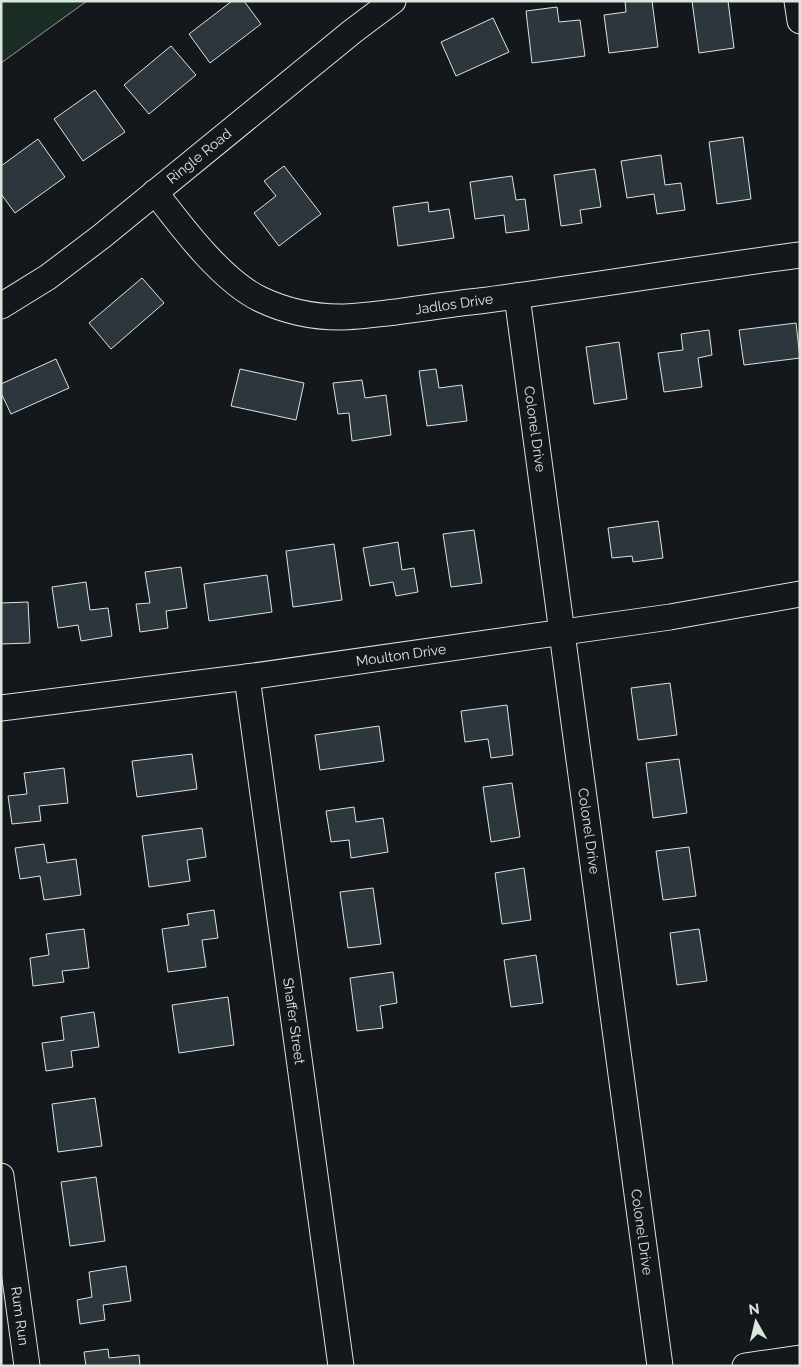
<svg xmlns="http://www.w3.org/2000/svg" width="801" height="1367" viewBox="0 0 801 1367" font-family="Raleway,sans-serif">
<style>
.green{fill:#1a2d24;stroke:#939e99}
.building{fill:#2c363c;stroke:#d8e6dc}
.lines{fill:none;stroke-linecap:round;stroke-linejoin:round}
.minor-casing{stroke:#d8e6dc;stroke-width:27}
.minor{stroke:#14181c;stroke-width:25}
.labels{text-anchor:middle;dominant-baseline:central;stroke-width:4;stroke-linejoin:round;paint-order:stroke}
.street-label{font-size:14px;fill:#d8e6dc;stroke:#14181c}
</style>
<rect width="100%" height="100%" fill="#14181c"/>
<polygon class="green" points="1,1 87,1 1,63"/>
<g class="building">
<polygon points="232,1 244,1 261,24 210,63 189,34"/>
<polygon points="625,1 652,1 658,47 609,53 604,15 626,12"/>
<polygon points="692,1 728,1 734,48 699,53"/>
<polygon points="557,7 559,22 580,20 585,56 532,63 526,11"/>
<polygon points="493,18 509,52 456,76 441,42"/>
<polygon points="171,46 196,75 149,114 124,85"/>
<polygon points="95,90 125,132 83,161 54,119"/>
<polygon points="743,137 751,199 717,204 709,142"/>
<polygon points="38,139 65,177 15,213 1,194 1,166"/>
<polygon points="661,155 665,185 681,183 685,210 657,214 654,194 627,198 621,161"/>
<polygon points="284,166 321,214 279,246 254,213 276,196 264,181"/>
<polygon points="595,169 601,207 580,210 582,223 561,226 554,175"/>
<polygon points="512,176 516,200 525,199 529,230 506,233 504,215 475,219 470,182"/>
<polygon points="428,202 429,212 449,209 454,238 398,246 393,207"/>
<polygon points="142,278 164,303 111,349 89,323"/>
<polygon points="796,323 800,358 744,365 739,330"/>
<polygon points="709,330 712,355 698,358 702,387 664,392 658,353 683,350 681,334"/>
<polygon points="619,342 627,399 594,404 586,347"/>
<polygon points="56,359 69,388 11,414 1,393 1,384"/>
<polygon points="240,369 304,383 296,420 231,406"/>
<polygon points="436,369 439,388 462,385 467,421 427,426 419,371"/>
<polygon points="362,380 365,398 386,395 391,435 352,441 349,413 338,414 333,383"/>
<polygon points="658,521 663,558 633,562 632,556 612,558 608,528"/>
<polygon points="474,530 482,583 451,587 443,534"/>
<polygon points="398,542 402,570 414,568 418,592 396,596 393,582 370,586 363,548"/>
<polygon points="334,544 342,600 293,607 286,551"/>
<polygon points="181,567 187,608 166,611 168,628 140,632 136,604 150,603 145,572"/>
<polygon points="267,575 272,612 209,621 204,584"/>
<polygon points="86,582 90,610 108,608 112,636 81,641 78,625 58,628 52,587"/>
<polygon points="28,602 30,643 1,644 1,603"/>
<polygon points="670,683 677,735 638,740 631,688"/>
<polygon points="507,705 513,755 491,758 488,739 465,742 461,711"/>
<polygon points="379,726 384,761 320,770 315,735"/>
<polygon points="192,754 197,789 137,797 132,761"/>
<polygon points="679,759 687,813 653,818 646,763"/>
<polygon points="64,768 68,803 39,806 41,821 12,824 8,796 27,794 24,773"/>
<polygon points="512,783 520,837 491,842 483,787"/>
<polygon points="354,807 356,822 383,818 388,852 351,858 349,840 331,842 326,811"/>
<polygon points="202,828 206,857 187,860 190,881 149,887 142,836"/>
<polygon points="44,844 47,863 76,859 81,895 44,900 40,876 20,879 15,848"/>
<polygon points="689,847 696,896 663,900 656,851"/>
<polygon points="524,868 531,920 502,924 495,873"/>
<polygon points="373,888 381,944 348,948 340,892"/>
<polygon points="214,910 218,938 202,940 206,967 168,972 162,929 189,925 187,914"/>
<polygon points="84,929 89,968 62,971 64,982 33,986 30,958 49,955 46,934"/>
<polygon points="699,929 707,981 677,985 670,933"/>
<polygon points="536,955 543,1003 511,1007 504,960"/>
<polygon points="393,972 397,1003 380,1006 383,1028 357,1031 350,978"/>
<polygon points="228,997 234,1045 179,1053 172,1005"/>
<polygon points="94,1012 99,1047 71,1051 73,1067 46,1071 42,1043 64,1040 61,1017"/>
<polygon points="95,1098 102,1146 58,1152 52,1104"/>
<polygon points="96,1177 105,1241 70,1246 61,1182"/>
<polygon points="126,1266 131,1301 103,1305 105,1320 80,1324 77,1300 92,1297 89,1272"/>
<polygon points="108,1349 109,1358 139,1355 140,1366 86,1366 84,1352"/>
</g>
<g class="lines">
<g class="minor-casing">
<g id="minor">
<polyline points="797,1 800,21"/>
<path d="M155 192C181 226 221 280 260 299 285 311 312 317 340 317 359 317 378 314 396 312 424 308 451 304 479 301 586 287 693 269 800 255"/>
<polyline points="517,296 660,1366"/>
<polyline points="1,306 48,277 102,236 353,31 393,1"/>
<polyline points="247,677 341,1366"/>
<polyline points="1,708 247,677 670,617 800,594"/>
<polyline points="1,1176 27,1366"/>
<polyline points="745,1366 800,1358"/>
</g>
</g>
<use href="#minor" class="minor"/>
</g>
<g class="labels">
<g class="street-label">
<text transform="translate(199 156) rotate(-39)">Ringle Road</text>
<text transform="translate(454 304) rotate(-8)">Jadlos Drive</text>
<text transform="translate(535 429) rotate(82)">Colonel Drive</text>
<text transform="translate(401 655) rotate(-8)">Moulton Drive</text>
<text transform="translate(589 831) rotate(82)">Colonel Drive</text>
<text transform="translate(294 1021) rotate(82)">Shaffer Street</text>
<text transform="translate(642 1232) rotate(82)">Colonel Drive</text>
<text transform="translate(20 1316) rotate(82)">Rum Run</text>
</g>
</g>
<rect width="801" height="1367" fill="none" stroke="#d8e6dc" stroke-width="5"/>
<g transform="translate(756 1322) rotate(352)" stroke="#14181c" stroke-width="4" paint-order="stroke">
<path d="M0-4L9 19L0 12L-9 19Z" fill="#d8e6dc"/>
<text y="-8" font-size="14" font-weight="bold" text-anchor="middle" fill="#d8e6dc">N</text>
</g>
</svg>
